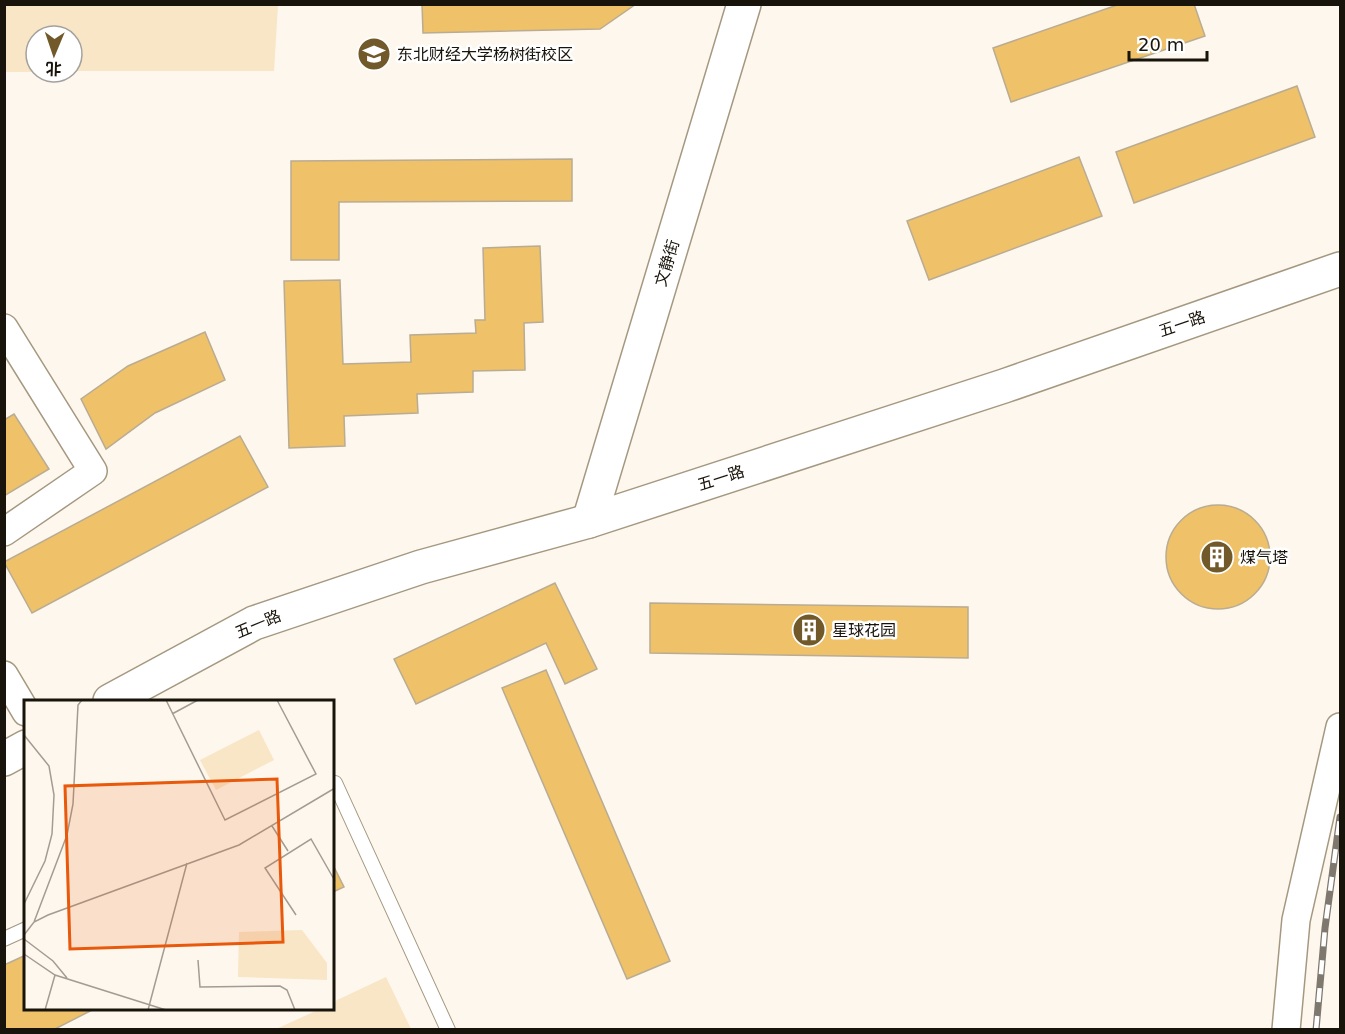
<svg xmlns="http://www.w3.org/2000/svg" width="1345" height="1034" viewBox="0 0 1345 1034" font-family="'DejaVu Sans','Noto Sans SC',sans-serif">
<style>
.green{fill:#f8e6c6}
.building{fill:#efc168;stroke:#b9ac93;stroke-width:1.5}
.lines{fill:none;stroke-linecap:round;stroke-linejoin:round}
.lane-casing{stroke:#a59880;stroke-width:16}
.street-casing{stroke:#a59880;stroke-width:30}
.secondary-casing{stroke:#a59880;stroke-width:36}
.lane{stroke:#fff;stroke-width:14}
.street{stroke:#fff;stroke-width:27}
.secondary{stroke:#fff;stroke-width:33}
.rail-casing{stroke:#7e786f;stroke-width:7}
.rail{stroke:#fff;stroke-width:4.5;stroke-dasharray:14;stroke-linecap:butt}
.labels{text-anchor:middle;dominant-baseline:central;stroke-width:5;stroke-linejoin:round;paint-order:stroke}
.poi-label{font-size:16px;fill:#19140b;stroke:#fff;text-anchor:start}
.street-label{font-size:16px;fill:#19140b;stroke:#fff}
.inset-road{fill:none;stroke:#a29c93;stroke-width:1.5}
.view{fill:#e8590c;fill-opacity:0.15;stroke:#e8590c;stroke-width:3}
.inset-edge{fill:none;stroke:#19140b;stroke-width:3}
</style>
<rect width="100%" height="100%" fill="#fdf7ed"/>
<g class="green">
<polygon points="4,5 278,5 274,71 72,71 72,36 36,36 36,72 5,72"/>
<polygon points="386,977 411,1029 276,1029 320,1009 333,1008 333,1002"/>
</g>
<g class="building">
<polygon points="422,4 636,4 600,29 423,33"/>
<polygon points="1120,4 1194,4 1205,36 1011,102 993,48"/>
<polygon points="1297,86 1315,137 1134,203 1116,152"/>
<polygon points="1079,157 1102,216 929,280 907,221"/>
<polygon points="572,159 572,201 339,202 339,260 291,260 291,161"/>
<polygon points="540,246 543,322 524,323 525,370 473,371 473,392 417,394 418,413 344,416 345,446 289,448 284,281 340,280 343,364 411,362 410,335 476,333 475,320 485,320 483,248"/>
<polygon points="205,332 225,380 155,413 106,449 81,399 128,366"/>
<polygon points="14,414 49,469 4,496 4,420"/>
<polygon points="240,436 268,487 32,613 4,562"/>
<circle cx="1218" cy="557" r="52"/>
<polygon points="555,583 597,669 565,684 546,643 416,704 394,659"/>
<polygon points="650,603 968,607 968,658 650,653"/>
<polygon points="546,670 670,961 627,979 502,688"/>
<polygon points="333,865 344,887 333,892"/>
<polygon points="26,955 26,1008 96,1008 53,1030 4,1030 4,965"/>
</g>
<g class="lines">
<g class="lane-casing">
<g id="lane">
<polyline points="333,784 335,783 448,1030"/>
<polyline points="4,939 26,929"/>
</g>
</g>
<g class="street-casing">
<g id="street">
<polyline points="4,328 93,471 4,532"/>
<polyline points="4,675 26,712"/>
<polyline points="1286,1030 1296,920 1340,727"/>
</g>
</g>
<g class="secondary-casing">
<g id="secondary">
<polyline points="589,521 744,4"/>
<polyline points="110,701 254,623 421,567 589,521 1004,386 1340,269"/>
<polyline points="4,759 26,747"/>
</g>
</g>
<use href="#lane" class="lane"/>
<use href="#street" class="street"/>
<use href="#secondary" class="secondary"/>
<g class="rail-casing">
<polyline id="rail" points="1316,1030 1325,928 1340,817"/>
</g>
<use href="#rail" class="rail"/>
</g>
<defs>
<g id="university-disc" transform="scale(1.725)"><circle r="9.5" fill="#71592a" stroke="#fff"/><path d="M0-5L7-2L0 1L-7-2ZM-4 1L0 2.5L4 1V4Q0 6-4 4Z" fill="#fff"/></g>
<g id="building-disc" transform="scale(1.725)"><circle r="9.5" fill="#71592a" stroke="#fff"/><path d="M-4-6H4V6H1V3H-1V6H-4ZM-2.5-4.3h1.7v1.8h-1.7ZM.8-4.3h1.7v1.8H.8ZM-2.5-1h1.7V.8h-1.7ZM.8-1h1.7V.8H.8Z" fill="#fff"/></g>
</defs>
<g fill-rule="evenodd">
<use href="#university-disc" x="374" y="54"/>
<use href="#building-disc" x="1217" y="557"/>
<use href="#building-disc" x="809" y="630"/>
</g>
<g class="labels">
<g class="poi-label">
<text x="397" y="54">东北财经大学杨树街校区</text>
<text x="1240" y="557">煤气塔</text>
<text x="832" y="630">星球花园</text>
</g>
<g class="street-label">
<text transform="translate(667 263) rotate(-73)">文静街</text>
<text transform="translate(1182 324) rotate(-19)">五一路</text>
<text transform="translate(721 478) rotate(-18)">五一路</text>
<text transform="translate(258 624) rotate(-23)">五一路</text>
</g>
</g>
<g transform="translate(24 700)">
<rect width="310" height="310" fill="#fdf7ed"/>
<path d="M235 30 250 60 192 90 176 60ZM278 230 303 263V280L214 277 215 232Z" fill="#f8e6c6"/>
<path class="inset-road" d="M142 0 201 120 292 74 253 0M148 14 174 0M0 35 25 66 30 95 28 134 21 161 0 204M248 126 264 151M272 215 241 168 287 139 311 181M10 222 43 135 49 104 54 5 58 0M0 235 10 222 24 215 215 145 311 88M0 239 29 261 43 278M0 254 31 275 142 310M174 260 176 287 256 286 263 290 271 310M21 310 31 275M124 310 163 163"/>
<path class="view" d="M253 79 259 242 46 249 41 86Z"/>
<rect width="310" height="310" class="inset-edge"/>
</g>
<rect width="1345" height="1034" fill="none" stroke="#19140b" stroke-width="12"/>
<g transform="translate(54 54) rotate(182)"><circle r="28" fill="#ffffff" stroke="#a3a19d" stroke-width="1.5"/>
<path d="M0-4.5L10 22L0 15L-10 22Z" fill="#71592a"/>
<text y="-9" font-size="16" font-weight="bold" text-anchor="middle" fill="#19140b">北</text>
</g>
<path d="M1129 51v9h78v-9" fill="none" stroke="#19140b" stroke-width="3"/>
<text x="1138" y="51" font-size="18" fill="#19140b" stroke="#ffffff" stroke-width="4.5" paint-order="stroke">20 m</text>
</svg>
